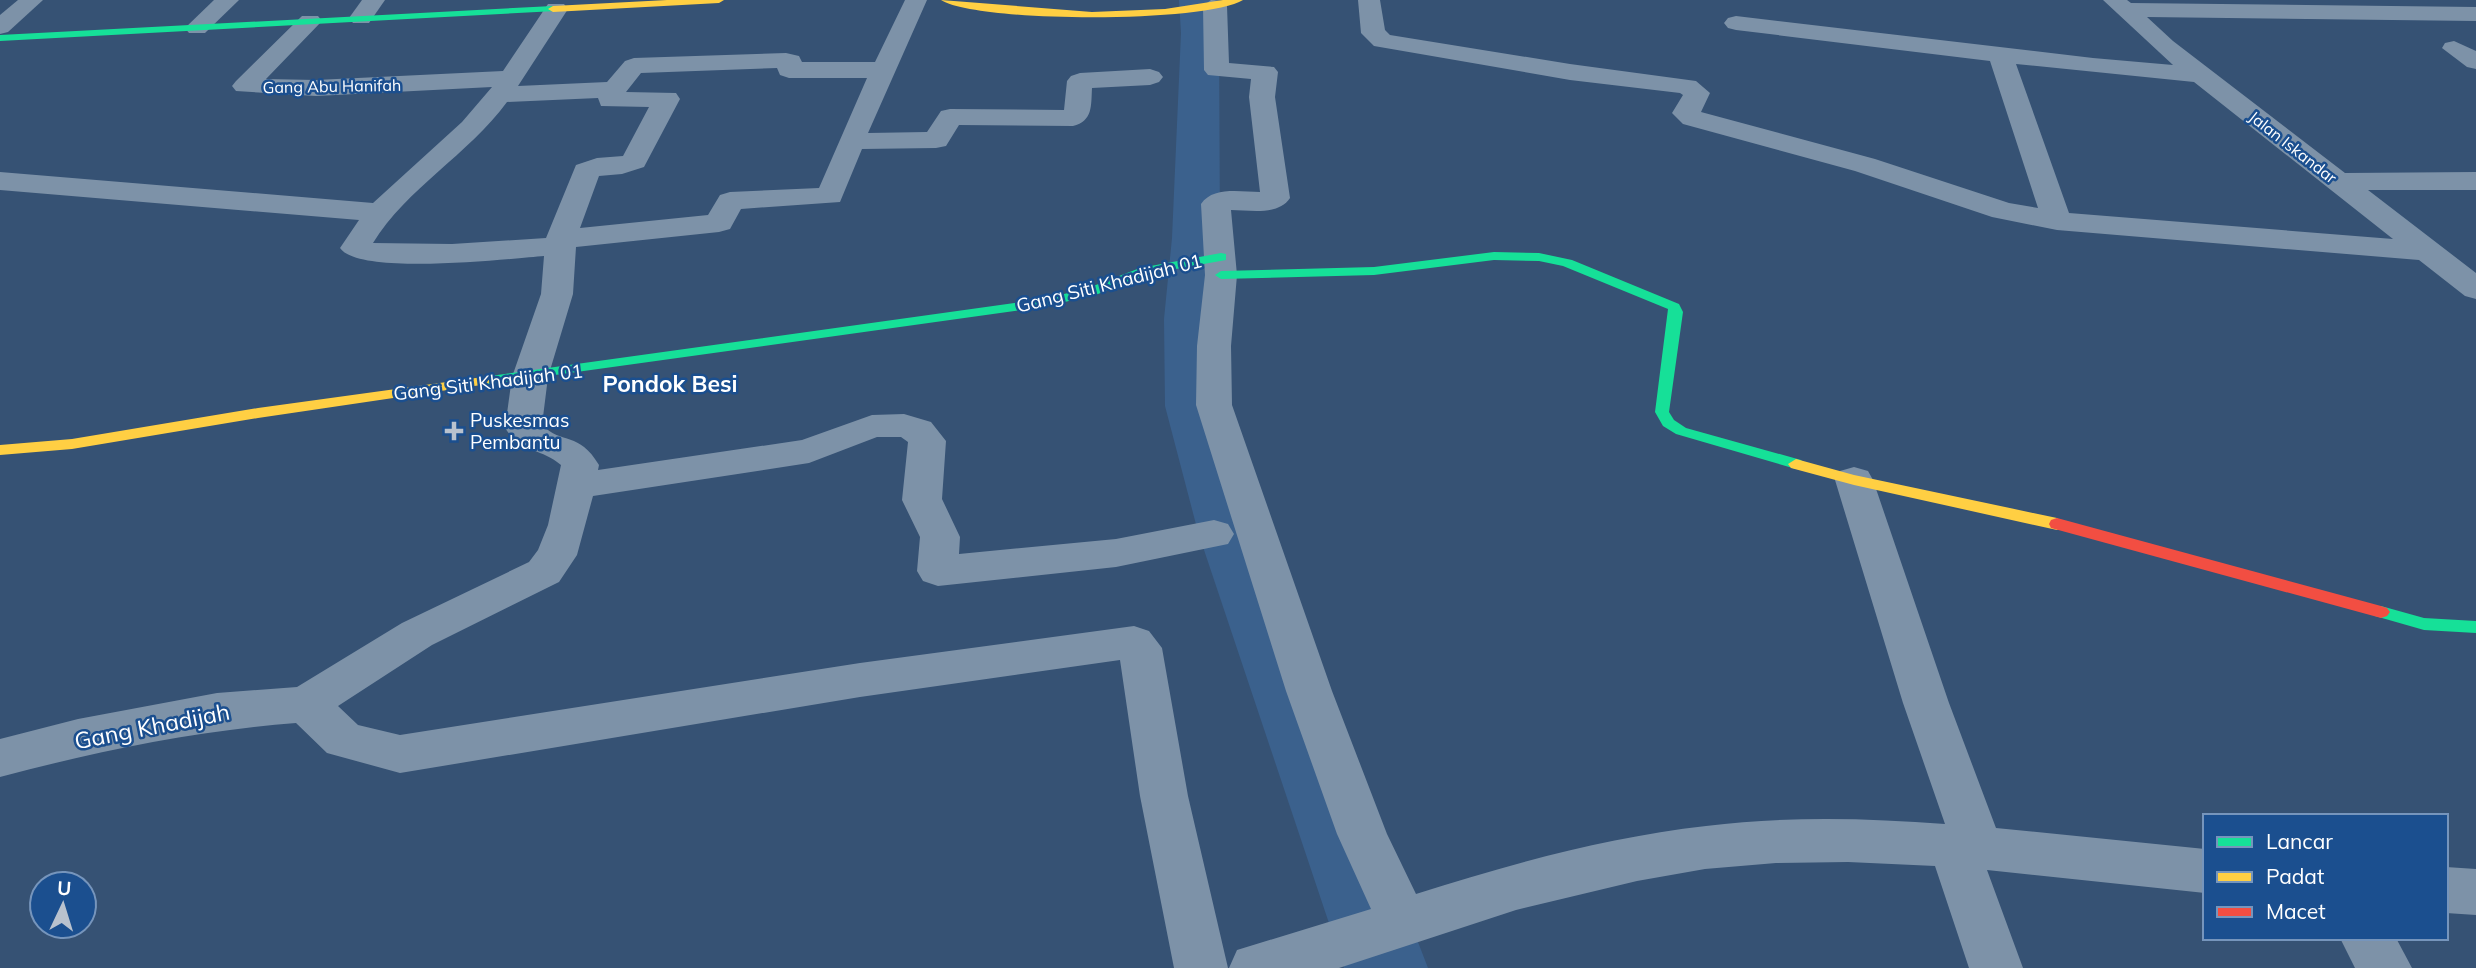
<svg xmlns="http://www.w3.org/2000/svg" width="2476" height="968" viewBox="0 0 2476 968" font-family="Mulish,sans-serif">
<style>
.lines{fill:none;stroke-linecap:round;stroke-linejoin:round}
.canal{fill:#3b618d;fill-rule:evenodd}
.street{fill:#7d92a8;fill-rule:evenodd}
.fast{fill:#16e098;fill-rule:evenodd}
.slow{fill:#ffcf43;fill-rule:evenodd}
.jam{fill:#f24e42;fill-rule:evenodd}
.poi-dot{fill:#b9c2ce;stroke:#1b4f8f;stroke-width:2.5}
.labels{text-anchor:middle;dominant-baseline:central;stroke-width:5;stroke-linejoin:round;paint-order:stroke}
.far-street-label{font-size:16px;fill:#fff;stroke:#1b4f8f}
.street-label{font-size:19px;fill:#fff;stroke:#1b4f8f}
.poi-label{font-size:19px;fill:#fff;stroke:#1b4f8f;text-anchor:start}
.quarter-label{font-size:23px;font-weight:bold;fill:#fff;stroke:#1b4f8f}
.near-street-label{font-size:23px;fill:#fff;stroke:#1b4f8f}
</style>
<rect width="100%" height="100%" fill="#365274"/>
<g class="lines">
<polygon class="canal" points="1179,0 1215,0 1219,33 1220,238 1216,319 1221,406 1260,532 1428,968 1344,968 1198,532 1165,406 1164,319 1172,238 1181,33"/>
<g class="street">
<polygon points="18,0 43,0 8,32 0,34 0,15"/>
<polygon points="214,0 239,0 205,33 189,33 185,28"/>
<polygon points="362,0 385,0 369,23 353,23 349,18"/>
<path d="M905 0H927L868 133 927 132 941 111 950 109 1064 110 1067 81 1071 76 1080 73 1150 69 1159 72 1163 77 1159 82 1150 85 1092 88C1091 106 1093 121 1073 126L959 125 946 146 936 148 862 149 840 202 741 209 730 229 719 232 576 247 573 294 548 377 542 425C562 445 579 431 599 465L598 470 802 440 872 415 904 414 931 422 946 441 942 499 960 537 959 554 1116 539 1214 520 1228 524 1234 534 1228 544 1116 567 938 586 923 581 917 571 920 537 902 500 908 442 901 437H877L809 463 593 496 577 555 559 582 432 645 338 706 358 725 400 735 860 663 1134 626 1149 631 1162 648 1188 796 1228 968H1174L1140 796 1120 660 860 697 400 773 327 753 296 723C195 731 98 751 0 777V739L78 719 217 693 297 687 402 623 529 562 538 550 548 525 561 465C541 448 521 453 505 428L512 377 541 294 544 256C508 259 359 276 340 248L359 220 0 190V172L373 203 462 122 492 87 316 96 236 91 232 86 236 81 302 16H318L322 21 266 79 316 80 503 71 548 4H564L568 9 518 86 607 82 625 61 634 58 786 53 799 56 802 62H875ZM777 68 780 75 789 78H867L819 188 730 192 720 195 708 215 580 228 599 176 622 174 644 167 680 99 676 93 626 92 641 73ZM598 98 601 106 649 107 623 156 597 158 576 165 546 238 452 244 373 243C407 188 468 155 507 102Z"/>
<path d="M1211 0 1223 1 1227 6 1229 63 1274 67 1278 72 1275 97 1290 198C1278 216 1250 210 1231 210L1237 275 1231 346 1232 405 1332 691 1387 834 1416 894C1510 864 1608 837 1706 826 1785 816 1866 818 1945 824L1903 703 1835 480 1840 471 1854 467 1868 471 1873 480 1949 703 1996 828 2205 849V893L1987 870 2023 968H1969L1935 866 1848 862 1776 863 1705 869 1637 881 1516 910 1339 968H1229L1237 950 1371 909 1337 834 1286 691 1196 405 1197 346 1205 275 1201 204C1213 186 1241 192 1260 192L1249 97 1251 79 1208 75 1204 70 1203 6Z"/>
<path d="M1358 0H1380L1385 30 1390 35 1570 64 1696 81 1710 93 1701 112 1875 159 2009 203 2038 208 1990 61 1736 30 1728 28 1724 23 1728 18 1736 16 2093 58 2173 65 2103 0H2127L2131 3 2476 7V21L2147 17 2173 41 2345 173 2476 172V190H2368L2476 273V299L2465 296 2419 260 2057 230 1992 217 1855 171 1683 124 1672 113 1683 95 1680 93 1570 80 1374 46 1361 33ZM2016 64 2194 82 2393 239 2069 213Z"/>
<polygon points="2454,41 2476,51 2476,69 2467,67 2442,48 2445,43"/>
<polygon points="2446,867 2476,869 2476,915 2446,913"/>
<polygon points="2340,938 2396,938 2412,968 2355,968"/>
</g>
<g class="fast">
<polygon points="553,6 556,7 556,11 0,41 0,35"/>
<polygon points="1494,252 1539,253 1572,260 1679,304 1683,312 1669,412 1674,420 1686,428 1801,460 1804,464 1801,468 1796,469 1676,434 1663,426 1655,412 1668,309 1563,266 1539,261 1494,260 1374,275 1221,279 1215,275 1221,271 1374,267"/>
<polygon points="1221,253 1226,254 1226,260 1148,274 1098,294 1044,307 483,385 476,381 483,377 1044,299 1088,288 1140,268"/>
<polygon points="2381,606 2424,618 2476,621 2476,633 2424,630 2375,616 2372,612 2375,608"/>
</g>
<g class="slow">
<polygon points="667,0 724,0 719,3 553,12 548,9 553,6"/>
<path d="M941 0 1092 12 1165 9 1223 0H1243C1207 23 977 23 941 0Z"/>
<polygon points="483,377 488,378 490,381 488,384 258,418 72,449 0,455 0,445 72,439 258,408"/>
<polygon points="1796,459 1854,475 2057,518 2065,524 2057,530 1854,485 1791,468 1788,464"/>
</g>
<polygon class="jam" points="2057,518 2381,606 2387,608 2390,612 2387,616 2381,618 2051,528 2049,524 2051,520"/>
</g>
<path class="poi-dot" d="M450.5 420.5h7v7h7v7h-7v7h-7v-7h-7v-7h7z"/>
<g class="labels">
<g class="far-street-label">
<text transform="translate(332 86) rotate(-1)">Gang Abu Hanifah</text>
<text transform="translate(2293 147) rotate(38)">Jalan Iskandar</text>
</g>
<g class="street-label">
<text transform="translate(1109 283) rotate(-14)">Gang Siti Khadijah 01</text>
<text transform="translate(488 382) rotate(-7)">Gang Siti Khadijah 01</text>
</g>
<g class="poi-label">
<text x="470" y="420">Puskesmas<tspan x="470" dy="22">Pembantu</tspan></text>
</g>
<g class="quarter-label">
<text x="670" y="383">Pondok Besi</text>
</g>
<g class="near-street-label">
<text transform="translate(152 726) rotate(-11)">Gang Khadijah</text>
</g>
</g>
<rect x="2203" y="814" width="245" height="126" fill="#1b4f8f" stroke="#7695bc" stroke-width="2"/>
<rect x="2217" y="837" width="35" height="10" fill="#16e098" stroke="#7695bc" stroke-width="2"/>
<text x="2266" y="849" font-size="21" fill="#ffffff">Lancar</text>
<rect x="2217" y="872" width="35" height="10" fill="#ffcf43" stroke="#7695bc" stroke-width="2"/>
<text x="2266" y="884" font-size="21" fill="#ffffff">Padat</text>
<rect x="2217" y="907" width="35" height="10" fill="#f24e42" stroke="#7695bc" stroke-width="2"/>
<text x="2266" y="919" font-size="21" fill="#ffffff">Macet</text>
<g transform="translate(63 905) rotate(4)"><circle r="33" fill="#1b4f8f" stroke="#7695bc" stroke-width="2"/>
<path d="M0-5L12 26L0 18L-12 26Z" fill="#b9c2ce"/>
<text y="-10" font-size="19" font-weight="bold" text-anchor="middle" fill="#ffffff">U</text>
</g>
</svg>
